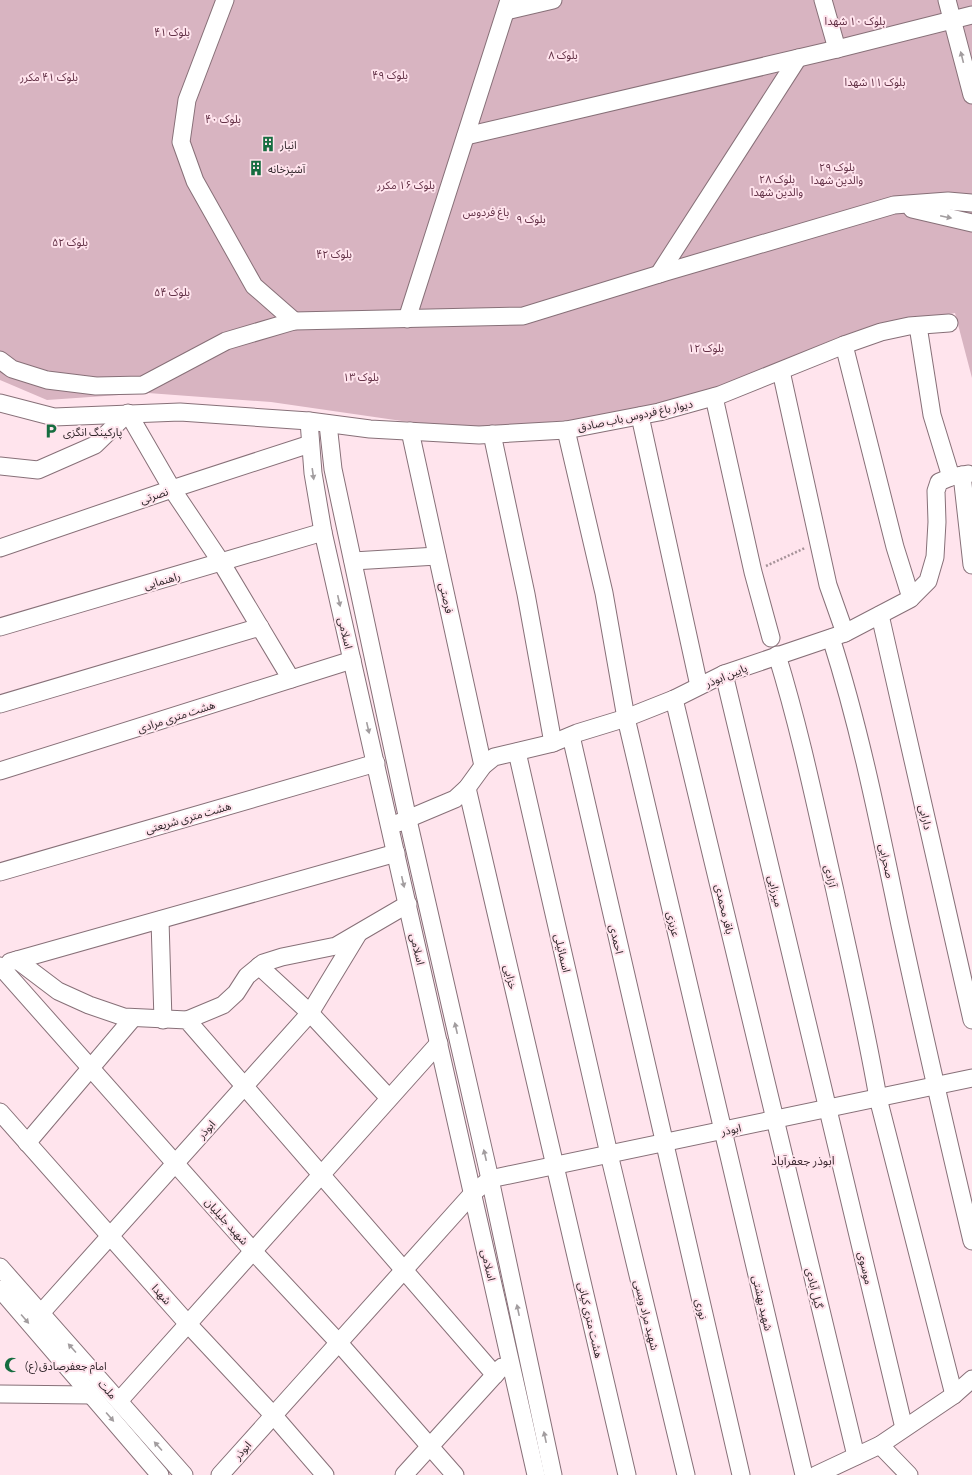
<svg xmlns="http://www.w3.org/2000/svg" width="972" height="1475" viewBox="0 0 972 1475" font-family="Manrope,'Noto Sans Arabic',sans-serif">
<style>
.green{fill:#d8b4c1}
.lines{fill:none;stroke-linecap:round;stroke-linejoin:round}
.minor-casing{stroke:#877078;stroke-width:19}
.path{stroke:#a59298;stroke-width:2.5;stroke-dasharray:2 2;stroke-linecap:butt}
.minor{stroke:#fff;stroke-width:17}
.oneway{fill:#a29d9f}
.labels{text-anchor:middle;dominant-baseline:central;stroke-width:4;stroke-linejoin:round;paint-order:stroke}
.park-label{font-size:11px;fill:#633146;stroke:#ffe4ed}
.poi-label{font-size:11px;fill:#30262a;stroke:#ffe4ed;text-anchor:start}
.street-label{font-size:11px;fill:#30262a;stroke:#ffe4ed}
.neighbourhood-label{font-size:12px;fill:#3a272f;stroke:#ffe4ed}
</style>
<rect width="100%" height="100%" fill="#ffe4ed"/>
<polygon class="green" points="0,0 972,0 972,378 955,313 839,337 698,396 580,419 497,427 464,427 402,421 271,402 148,393 47,400 0,380"/>
<g class="lines">
<g class="minor-casing">
<g id="minor">
<polyline points="225,0 187,100 181,142 195,181 254,286 294,321"/>
<polyline points="823,0 837,49"/>
<polyline points="947,0 972,95"/>
<polyline points="506,11 553,0"/>
<polyline points="466,136 837,49 972,15"/>
<polyline points="912,209 972,223"/>
<polyline points="659,274 798,58"/>
<polyline points="407,319 509,0"/>
<polyline points="918,326 932,415 951,477"/>
<polyline points="844,345 895,547 911,598"/>
<polyline points="0,360 12,369 47,380 96,386 143,385 226,341 294,321 523,316 666,272 894,205 948,201 972,203"/>
<polyline points="781,371 828,585 845,633"/>
<polyline points="714,397 753,572 771,638"/>
<polyline points="0,403 54,417 180,412 309,421 370,429 479,435 566,430 659,412 720,395 844,345 881,332 909,326 949,323"/>
<polyline points="640,416 699,686"/>
<polyline points="309,421 313,473 323,532 536,1475"/>
<polyline points="328,424 333,469 408,820 490,1179 553,1475"/>
<polyline points="566,430 604,593 626,718 804,1475"/>
<polyline points="410,431 483,766"/>
<polyline points="492,434 526,594 553,743"/>
<polyline points="0,466 38,470 95,445 128,413 172,489 221,562 291,679"/>
<polyline points="962,475 972,565"/>
<polyline points="0,548 172,489 310,444"/>
<polyline points="353,561 437,556"/>
<polyline points="880,615 972,1020"/>
<polyline points="0,627 323,532"/>
<path d="M831 638C861 732 880 829 900 925 923 1031 947 1136 972 1241"/>
<path d="M777 655C801 733 817 812 835 891 850 960 866 1028 878 1098L954 1395"/>
<polyline points="724,674 904,1428"/>
<polyline points="674,699 856,1456"/>
<polyline points="0,704 260,627"/>
<polyline points="571,736 741,1475"/>
<polyline points="517,752 609,1154 686,1475"/>
<polyline points="0,771 352,660"/>
<polyline points="467,788 627,1475"/>
<polyline points="398,823 455,799 467,788 483,766 494,757 553,743 577,733 626,718 674,699 724,674 845,633 910,599 928,581 935,557 937,522 936,491 939,482 951,477 968,474"/>
<polyline points="0,872 376,763"/>
<polyline points="160,920 163,1020"/>
<polyline points="17,960 58,991 89,1005 124,1017 187,1020 495,1375"/>
<polyline points="10,962 396,853"/>
<polyline points="0,966 253,1251 339,1343 455,1475"/>
<polyline points="259,966 310,1013 389,1098"/>
<polyline points="187,1020 223,1005 236,993 247,976 263,963 282,957 336,946 408,904"/>
<polyline points="0,1112 188,1324 274,1416 325,1475"/>
<polyline points="27,1143 133,1018"/>
<polyline points="0,1267 184,1475"/>
<polyline points="0,1289 160,1475"/>
<polyline points="41,1313 310,1013 358,934"/>
<polyline points="0,1394 91,1395"/>
<polyline points="119,1401 439,1043"/>
<polyline points="880,1445 909,1475"/>
<polyline points="220,1475 473,1193 490,1179 972,1078"/>
<polyline points="404,1475 502,1367"/>
<polyline points="816,1475 880,1445 954,1395 972,1379"/>
</g>
</g>
<polyline class="path" points="766,566 805,548"/>
<use href="#minor" class="minor"/>
</g>
<defs><path id="oneway-solid" d="M-6-.8H1V-3.2L6.5 0L1 3.2V.8H-6Z"/></defs>
<g class="oneway">
<use href="#oneway-solid" transform="translate(962 57) rotate(-104)"/>
<use href="#oneway-solid" transform="translate(946 217) rotate(12)"/>
<use href="#oneway-solid" transform="translate(313 474) rotate(82)"/>
<use href="#oneway-solid" transform="translate(339 601) rotate(77)"/>
<use href="#oneway-solid" transform="translate(368 728) rotate(77)"/>
<use href="#oneway-solid" transform="translate(403 882) rotate(77)"/>
<use href="#oneway-solid" transform="translate(456 1028) rotate(-103)"/>
<use href="#oneway-solid" transform="translate(485 1155) rotate(-103)"/>
<use href="#oneway-solid" transform="translate(518 1310) rotate(-102)"/>
<use href="#oneway-solid" transform="translate(25 1319) rotate(49)"/>
<use href="#oneway-solid" transform="translate(72 1348) rotate(-132)"/>
<use href="#oneway-solid" transform="translate(110 1417) rotate(49)"/>
<use href="#oneway-solid" transform="translate(545 1437) rotate(-102)"/>
<use href="#oneway-solid" transform="translate(158 1446) rotate(-132)"/>
</g>
<defs>
<g id="building-bare" transform="scale(1.2)"><path d="M-4-6H4V6H1V3H-1V6H-4ZM-2.5-4.3h1.7v1.8h-1.7ZM.8-4.3h1.7v1.8H.8ZM-2.5-1h1.7V.8h-1.7ZM.8-1h1.7V.8H.8Z" fill="#166d40" stroke="#ffe4ed" stroke-width="2.5" paint-order="stroke"/></g>
<g id="parking-bare" transform="scale(1.2)"><path d="M-3.5-5.5H1a3.5 3.5 0 0 1 0 7H-1V5.5H-3.5ZM-1-3.4V-.6H.8a1.4 1.4 0 0 0 0-2.8Z" fill="#166d40" stroke="#ffe4ed" stroke-width="2.5" paint-order="stroke"/></g>
<g id="mosque-bare" transform="scale(1.2)"><path d="M3.5-4.9A6 6 0 1 0 3.5 4.9A5 5 0 1 1 3.5-4.9Z" fill="#166d40" stroke="#ffe4ed" stroke-width="2.5" paint-order="stroke"/></g>
</defs>
<g fill-rule="evenodd">
<use href="#building-bare" x="268" y="144"/>
<use href="#building-bare" x="256" y="168"/>
<use href="#parking-bare" x="51" y="431"/>
<use href="#mosque-bare" x="12" y="1365"/>
</g>
<g class="labels">
<g class="park-label">
<text x="855" y="20">بلوک ۱۰ شهدا</text>
<text x="172" y="31">بلوک ۴۱</text>
<text x="563" y="54">بلوک ۸</text>
<text x="390" y="74">بلوک ۴۹</text>
<text x="49" y="76">بلوک ۴۱ مکرر</text>
<text x="875" y="81">بلوک ۱۱ شهدا</text>
<text x="223" y="118">بلوک ۴۰</text>
<text x="837" y="166">بلوک ۲۹<tspan x="837" dy="13">والدین شهدا</tspan></text>
<text x="777" y="178">بلوک ۲۸<tspan x="777" dy="13">والدین شهدا</tspan></text>
<text x="406" y="184">بلوک ۱۶ مکرر</text>
<text x="486" y="211">باغ فردوس</text>
<text x="531" y="218">بلوک ۹</text>
<text x="70" y="241">بلوک ۵۲</text>
<text x="334" y="253">بلوک ۴۲</text>
<text x="172" y="291">بلوک ۵۴</text>
<text x="706" y="347">بلوک ۱۲</text>
<text x="361" y="376">بلوک ۱۳</text>
</g>
<g class="poi-label">
<text x="280" y="144">انبار</text>
<text x="268" y="168">آشپزخانه</text>
<text x="63" y="431">پارکینگ انگزی</text>
<text x="24" y="1365">امام جعفرصادق(ع)</text>
</g>
<g class="street-label">
<text transform="translate(635 415) rotate(-12)">دیوار باغ فردوس باب صادق</text>
<text transform="translate(154 495) rotate(-19)">نصرتی</text>
<text transform="translate(162 580) rotate(-16)">راهنمایی</text>
<text transform="translate(447 598) rotate(78)">فرصتی</text>
<text transform="translate(346 633) rotate(77)">اسلامی</text>
<text transform="translate(726 675) rotate(-22)">پایین ابوذر</text>
<text transform="translate(176 716) rotate(-18)">هشت متری مرادی</text>
<text transform="translate(188 817) rotate(-16)">هشت متری شریعتی</text>
<text transform="translate(926 817) rotate(77)">دارابی</text>
<text transform="translate(887 861) rotate(78)">صحرایی</text>
<text transform="translate(831 876) rotate(78)">آزادی</text>
<text transform="translate(776 891) rotate(77)">میرزایی</text>
<text transform="translate(725 909) rotate(77)">باقر محمدی</text>
<text transform="translate(674 924) rotate(77)">عزیزی</text>
<text transform="translate(617 939) rotate(77)">احمدی</text>
<text transform="translate(418 949) rotate(77)">اسلامی</text>
<text transform="translate(563 953) rotate(77)">اسمائیلی</text>
<text transform="translate(511 977) rotate(77)">خزایی</text>
<text transform="translate(206 1129) rotate(-48)">ابوذر</text>
<text transform="translate(731 1129) rotate(-12)">ابوذر</text>
<text transform="translate(227 1221) rotate(48)">شهید جلیلیان</text>
<text transform="translate(489 1265) rotate(77)">اسلامی</text>
<text transform="translate(866 1268) rotate(77)">موسوی</text>
<text transform="translate(815 1288) rotate(76)">گیل آبادی</text>
<text transform="translate(162 1294) rotate(48)">شهدا</text>
<text transform="translate(763 1303) rotate(77)">شهید بهشتی</text>
<text transform="translate(702 1309) rotate(77)">نوری</text>
<text transform="translate(647 1315) rotate(76)">شهید مراد ویسی</text>
<text transform="translate(591 1320) rotate(77)">هشت متری کیانی</text>
<text transform="translate(108 1389) rotate(48)">ملت</text>
<text transform="translate(242 1450) rotate(-48)">ابوذر</text>
</g>
<g class="neighbourhood-label">
<text x="803" y="1160">ابوذر جعفرآباد</text>
</g>
</g>
</svg>
